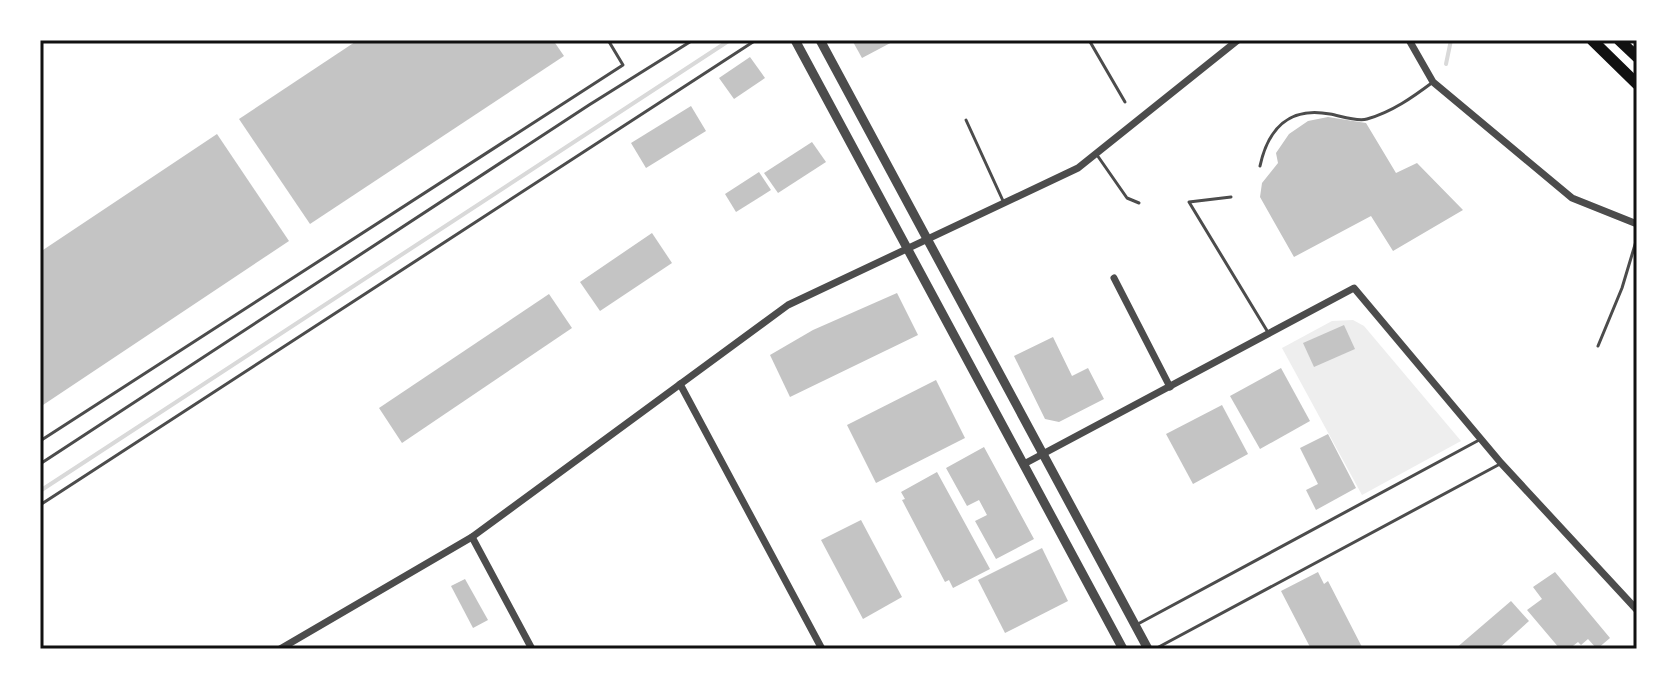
<svg xmlns="http://www.w3.org/2000/svg" width="1677" height="689" viewBox="0 0 1677 689" font-family="'Noto Sans',sans-serif">
<style>
.green{fill:#eee}
.lines{fill:none;stroke-linecap:round;stroke-linejoin:round}
.stream{stroke:#d9d9d9;stroke-width:4}
.building{fill:#c4c4c4}
.service{stroke:#4c4c4c;stroke-width:3}
.minor{stroke:#4c4c4c;stroke-width:7}
.tertiary{stroke:#4c4c4c;stroke-width:9}
.primary{stroke:#111;stroke-width:11}
.neatline{fill:none;stroke:#111;stroke-width:3}
</style>
<rect width="100%" height="100%" fill="#fff"/>
<polygon class="green" points="1353,320 1364,326 1461,441 1362,495 1282,348 1332,321"/>
<g class="lines">
<g class="stream">
<polyline points="1446,64 1451,40"/>
<polyline points="40,491 730,40"/>
</g>
</g>
<g class="building">
<polygon points="358,40 553,40 564,56 310,224 239,119"/>
<polygon points="852,40 896,40 862,58"/>
<polygon points="750,57 765,78 734,99 719,78"/>
<polygon points="691,106 706,131 646,168 631,143"/>
<polygon points="1328,117 1366,123 1396,173 1417,163 1463,210 1393,251 1371,216 1294,257 1260,197 1262,183 1278,163 1276,153 1289,134 1308,121"/>
<polygon points="217,134 289,241 40,407 40,252"/>
<polygon points="812,142 826,162 778,193 764,173"/>
<polygon points="759,172 771,190 736,212 725,194"/>
<polygon points="652,233 672,263 600,311 580,282"/>
<polygon points="897,293 918,335 790,397 770,355 813,330"/>
<polygon points="549,294 572,328 402,443 379,408"/>
<polygon points="1344,325 1355,349 1314,367 1303,343"/>
<polygon points="1053,337 1072,376 1088,368 1104,399 1059,422 1045,419 1014,356"/>
<polygon points="1281,368 1310,421 1260,449 1230,396"/>
<polygon points="936,380 965,438 876,483 847,425"/>
<polygon points="1222,405 1248,454 1193,484 1166,434"/>
<polygon points="1328,434 1356,488 1316,510 1306,490 1318,484 1300,448"/>
<polygon points="984,447 1034,539 996,559 975,521 987,515 979,500 967,506 946,468"/>
<polygon points="937,472 990,569 953,588 949,580 945,582 902,500 905,499 901,492"/>
<polygon points="861,520 902,597 863,619 821,540"/>
<polygon points="1042,548 1068,601 1005,633 978,580"/>
<polygon points="1318,572 1324,584 1328,581 1363,649 1311,649 1281,591"/>
<polygon points="1555,572 1610,638 1597,649 1588,639 1581,645 1578,642 1569,649 1560,649 1527,610 1542,599 1533,587"/>
<polygon points="465,579 488,620 473,628 451,586"/>
<polygon points="1511,601 1529,621 1498,649 1455,649"/>
</g>
<g class="lines">
<g class="service">
<polyline points="1089,40 1125,102"/>
<polyline points="966,120 1004,203"/>
<polyline points="1097,155 1127,198 1139,203"/>
<path d="M1260 166C1268 129 1289 106 1330 114 1341 116 1357 122 1367 119 1392 112 1413 97 1433 82"/>
<polyline points="1231,197 1189,202 1269,334"/>
<polyline points="1598,346 1622,288 1637,238"/>
<polyline points="40,441 623,65 608,40"/>
<polyline points="40,464 589,105 693,40"/>
<polyline points="40,505 756,40"/>
<polyline points="1136,625 1481,439"/>
<polyline points="1155,649 1500,464"/>
</g>
<g class="minor">
<polyline points="1409,40 1433,82 1572,198 1637,224"/>
<polyline points="1114,278 1170,387"/>
<polyline points="680,384 822,649"/>
<polyline points="1024,464 1354,288 1501,463 1637,610"/>
<polyline points="472,537 532,649"/>
<polyline points="280,649 472,537 788,305 1078,168 1238,40"/>
</g>
<g class="tertiary">
<polyline points="795,40 1123,649"/>
<polyline points="820,40 1148,649"/>
</g>
<g class="primary">
<polyline points="1592,40 1637,84"/>
<polyline points="1619,40 1637,57"/>
</g>
</g>
<rect width="1677" height="689" fill="none" stroke="#ffffff" stroke-width="84"/>
<rect x="42" y="42" width="1593" height="605" class="neatline"/>
</svg>
